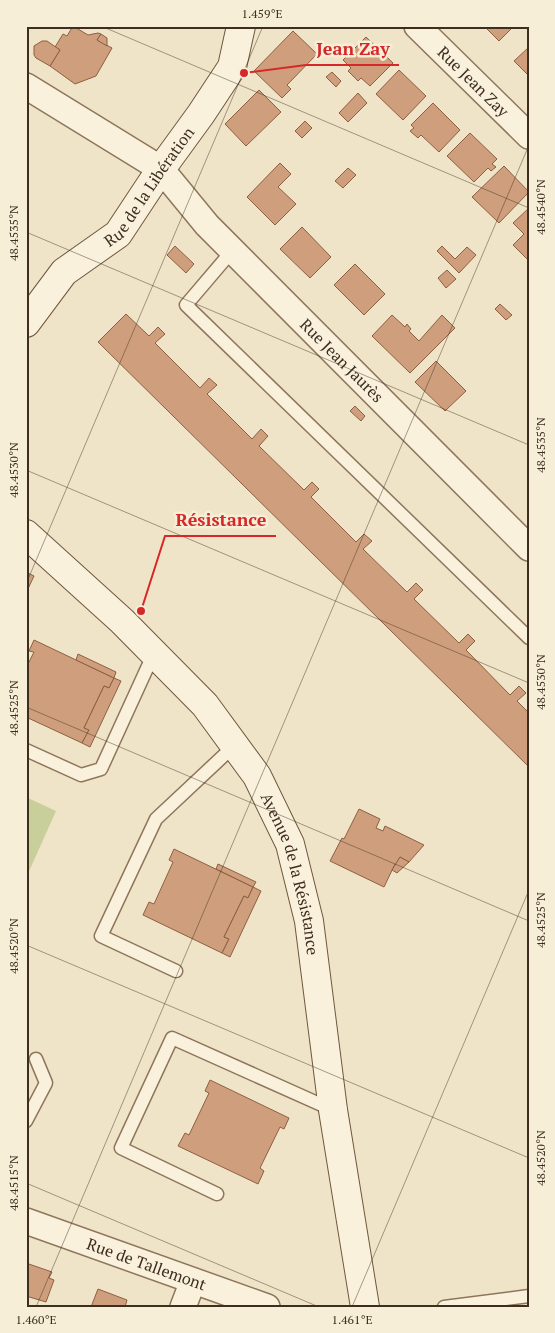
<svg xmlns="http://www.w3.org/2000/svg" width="555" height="1333" viewBox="0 0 555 1333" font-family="'PT Serif',serif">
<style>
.green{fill:#c9cf9b}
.building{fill:#cf9f7d;stroke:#8d5f41}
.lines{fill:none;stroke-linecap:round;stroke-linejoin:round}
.lane-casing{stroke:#8d765c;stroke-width:15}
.street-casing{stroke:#8d765c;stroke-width:28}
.secondary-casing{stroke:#6f573f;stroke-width:30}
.lane{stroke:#faf1dc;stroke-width:12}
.street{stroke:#faf1dc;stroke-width:25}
.secondary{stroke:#faf1dc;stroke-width:28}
.ticks{fill:none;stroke:#3d2e20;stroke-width:1;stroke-opacity:0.45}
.labels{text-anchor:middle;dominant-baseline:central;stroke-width:5;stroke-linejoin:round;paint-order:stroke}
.street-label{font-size:16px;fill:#3d2e20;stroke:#f7eed8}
.leader{fill:none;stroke:#d62828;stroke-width:2}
.callout-dot{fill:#d62828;stroke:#f7eed8;stroke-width:2}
.callout-label{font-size:18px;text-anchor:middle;font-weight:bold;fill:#d62828;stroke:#f7eed8;stroke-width:5;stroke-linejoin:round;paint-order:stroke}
.neatline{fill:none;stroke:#3d2e20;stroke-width:2}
.ticks-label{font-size:12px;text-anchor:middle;fill:#3d2e20}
</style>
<rect width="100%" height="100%" fill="#f0e4c8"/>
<polygon class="green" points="26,797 56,811 26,878"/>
<g class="building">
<polygon points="73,26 88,35 98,33 101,34 97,40 112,48 96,76 75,84 50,66 60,50 55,47 63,34 67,36"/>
<polygon points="484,26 514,26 499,41"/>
<polygon points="293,31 317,54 287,85 291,89 282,98 254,71"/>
<polygon points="101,34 107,38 107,46 97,40"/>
<polygon points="366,37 393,63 370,86 361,78 358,81 348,71 351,68 343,60"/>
<polygon points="42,41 47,41 60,50 50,66 36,58 34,55 34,46"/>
<polygon points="529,47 529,76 514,61"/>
<polygon points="399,70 426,96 403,120 376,94"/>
<polygon points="332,72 341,81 336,87 326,77"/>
<polygon points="259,90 281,112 246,146 225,124"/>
<polygon points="358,93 367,103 348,122 339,113"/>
<polygon points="433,103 460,130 439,152 421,135 418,138 410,131 414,128 411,125"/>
<polygon points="305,121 312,128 302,138 295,131"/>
<polygon points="470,133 497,159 492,164 496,167 491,171 488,168 474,182 447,156"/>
<polygon points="280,163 291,174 278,187 296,204 275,225 247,197"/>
<polygon points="504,166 529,192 499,223 472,197"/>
<polygon points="348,168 356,175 343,188 335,181"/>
<polygon points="529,208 529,260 528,260 513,245 524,234 513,223"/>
<polygon points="302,227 331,257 310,278 280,249"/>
<polygon points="175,246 194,264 186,273 167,255"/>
<polygon points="442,246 455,259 467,247 476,255 459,273 437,251"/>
<polygon points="355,264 385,294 364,315 334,285"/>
<polygon points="447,270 456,279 446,288 438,278"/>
<polygon points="500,304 512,315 506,320 495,309"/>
<polygon points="126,314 149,336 158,327 165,334 155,343 200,388 209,378 217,385 207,394 252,439 261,429 268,436 259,446 304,490 312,482 319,489 311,497 356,542 364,534 372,541 363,549 407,592 416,583 423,590 414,599 459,643 468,634 475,641 466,650 510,695 519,686 526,693 517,701 529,713 529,767 98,342"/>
<polygon points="392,315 405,327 407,324 411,329 409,331 419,341 442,315 455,328 410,373 372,336"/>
<polygon points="436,361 466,391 445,411 415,382"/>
<polygon points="355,406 365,416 361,421 350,411"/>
<polygon points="26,572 34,576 26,593"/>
<polygon points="34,640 114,678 109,688 104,686 84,728 89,730 82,743 26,717 26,668 34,652 29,651"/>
<polygon points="78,654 116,672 114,678 76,660"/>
<polygon points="114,678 121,681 90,747 82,743 89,730 84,728 104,686 109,688"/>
<polygon points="359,809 380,819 376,828 383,831 385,826 424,845 409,862 400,857 396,865 395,864 384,887 330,861 342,838 344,839"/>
<polygon points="174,849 253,887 248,898 244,896 224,937 229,939 222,953 143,915 149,902 154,904 173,862 169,860"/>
<polygon points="400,857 409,862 397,873 392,870"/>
<polygon points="218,864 256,882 253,887 216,869"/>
<polygon points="253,887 261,891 230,957 222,953 229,939 224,937 244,896 248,898"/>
<polygon points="210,1080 289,1118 284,1129 280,1127 260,1168 264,1171 258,1184 178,1146 185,1133 189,1135 209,1093 205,1091"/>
<polygon points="26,1263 52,1272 49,1278 54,1280 46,1302 26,1296"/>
<polygon points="98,1289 127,1300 125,1307 91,1307"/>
</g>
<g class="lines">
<g class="lane-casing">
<g id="lane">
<polyline points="232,251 186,305 529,638"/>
<polyline points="26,750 81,775 101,769 154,653"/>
<polyline points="176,971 101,936 156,819 235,745"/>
<polyline points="26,1121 46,1083 36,1059"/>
<polyline points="217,1194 121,1148 172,1038 333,1110"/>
<polyline points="444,1307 529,1296"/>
</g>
</g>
<g class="street-casing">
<g id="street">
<path id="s1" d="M417 26 529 136"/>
<path id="s2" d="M26 86 161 169 207 225 529 548"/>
<path id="s3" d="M26 1221 267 1307"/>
<polyline points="183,1307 193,1281"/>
</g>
</g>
<g class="secondary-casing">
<g id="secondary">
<path id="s4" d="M26 323 64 272 118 234 161 169 201 114 232 67 241 26"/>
<path id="s5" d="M26 534 122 621 205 705 257 776 290 844 309 921 333 1110 365 1307"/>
</g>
</g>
<use href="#lane" class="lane"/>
<use href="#street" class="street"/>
<use href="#secondary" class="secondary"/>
</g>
<path class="ticks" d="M101 26 529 208M26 232 529 445M26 470 529 683M26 584 263 26M26 707 529 921M26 945 529 1158M26 1183 319 1307M36 1307 529 145M352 1307 529 890"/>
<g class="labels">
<g class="street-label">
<text stroke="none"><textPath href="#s1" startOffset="79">Rue Jean Zay</textPath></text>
<text stroke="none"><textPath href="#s4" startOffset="186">Rue de la Libération</textPath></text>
<text stroke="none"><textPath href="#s2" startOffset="422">Rue Jean Jaurès</textPath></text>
<text stroke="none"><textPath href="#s5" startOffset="440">Avenue de la Résistance</textPath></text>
<text stroke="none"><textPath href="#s3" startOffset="128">Rue de Tallemont</textPath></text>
</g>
</g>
<path class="leader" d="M244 73L306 65H399M141 611L165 536H276"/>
<g class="callout-dot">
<circle cx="244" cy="73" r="5"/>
<circle cx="141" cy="611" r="5"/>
</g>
<g class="callout-label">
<text x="353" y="55">Jean Zay</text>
<text x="221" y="526">Résistance</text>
</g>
<rect width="555" height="1333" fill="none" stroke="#f7eed8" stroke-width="55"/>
<rect x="28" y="28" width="500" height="1278" class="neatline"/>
<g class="ticks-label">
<text x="262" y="18">1.459°E</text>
<text transform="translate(541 207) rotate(-90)" y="4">48.4540°N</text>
<text transform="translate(14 233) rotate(-90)" y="4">48.4535°N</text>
<text transform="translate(541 445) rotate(-90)" y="4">48.4535°N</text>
<text transform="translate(14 470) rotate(-90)" y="4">48.4530°N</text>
<text transform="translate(541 682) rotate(-90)" y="4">48.4530°N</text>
<text transform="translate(14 708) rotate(-90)" y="4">48.4525°N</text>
<text transform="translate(541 920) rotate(-90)" y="4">48.4525°N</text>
<text transform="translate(14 946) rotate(-90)" y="4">48.4520°N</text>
<text transform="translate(541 1158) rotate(-90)" y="4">48.4520°N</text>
<text transform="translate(14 1183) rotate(-90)" y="4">48.4515°N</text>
<text x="36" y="1324">1.460°E</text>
<text x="352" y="1324">1.461°E</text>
</g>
</svg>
